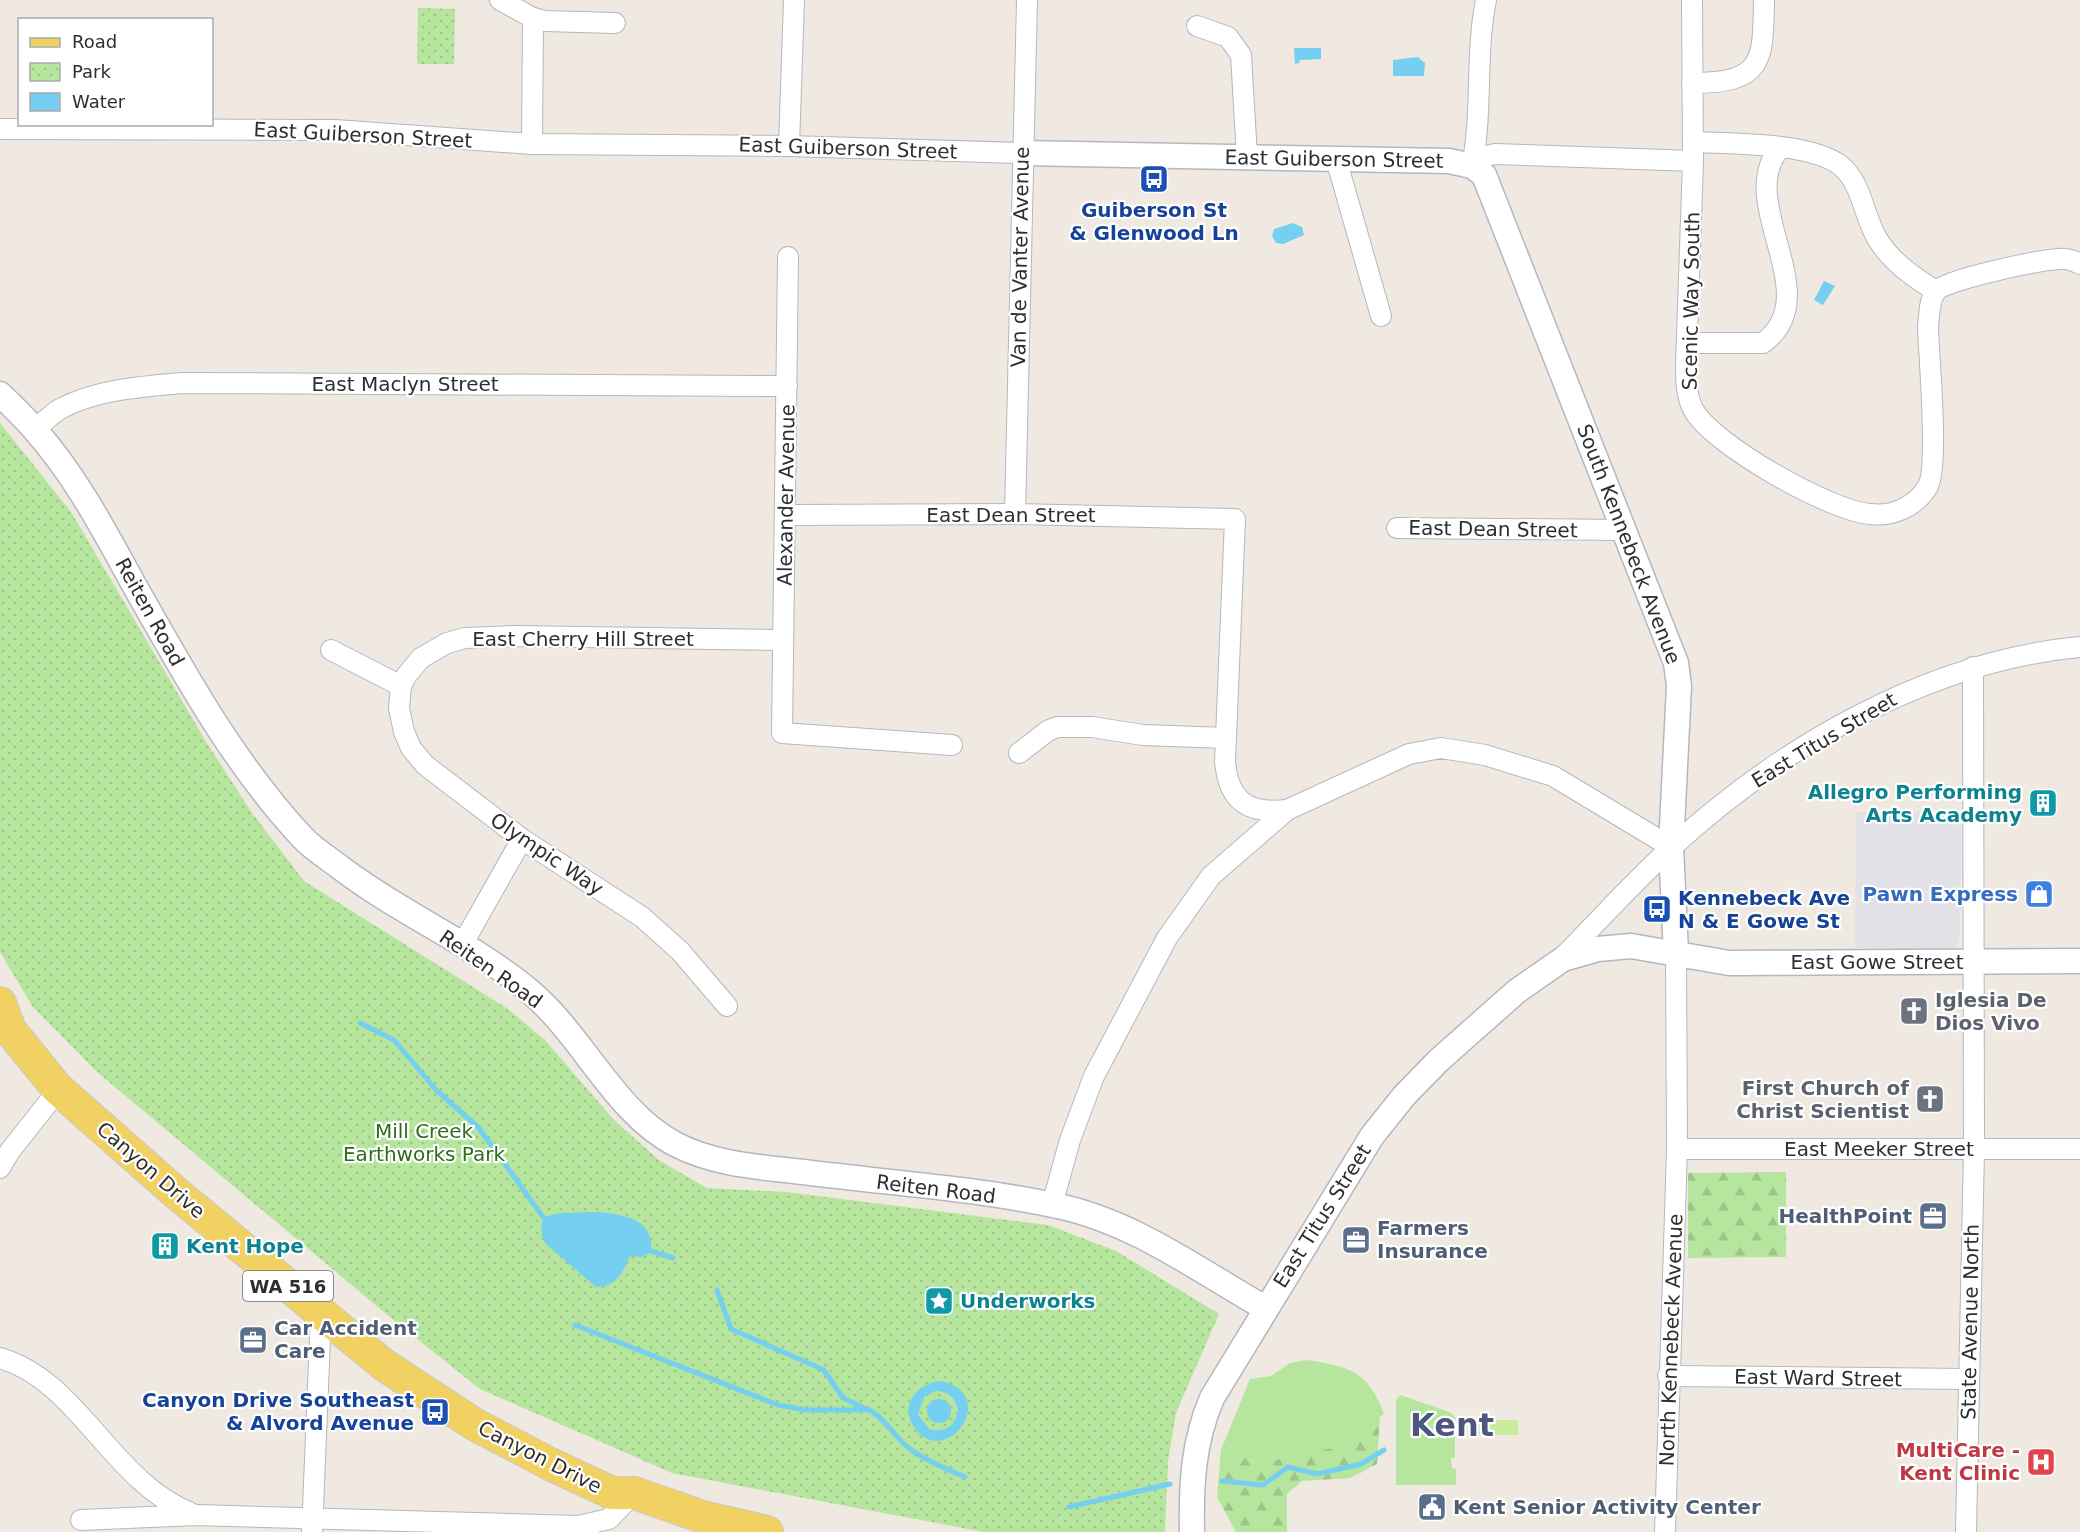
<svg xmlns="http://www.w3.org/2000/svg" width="2080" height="1532" viewBox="0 0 2080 1532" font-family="'DejaVu Sans',sans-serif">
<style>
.industrial{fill:#e3e1e8}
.grass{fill:#b6e59e}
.forest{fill:url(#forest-firs)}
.park{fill:url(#park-dots)}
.pitch{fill:#c9ec9a}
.water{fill:#75cff0;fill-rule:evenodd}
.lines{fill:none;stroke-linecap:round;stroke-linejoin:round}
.stream{stroke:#75cff0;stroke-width:5}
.minor-casing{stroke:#b4b7c1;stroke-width:22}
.tertiary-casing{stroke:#b4b7c1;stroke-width:27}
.primary-casing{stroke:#c9c9c9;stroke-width:34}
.minor{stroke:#fff;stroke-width:20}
.tertiary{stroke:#fff;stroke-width:24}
.primary{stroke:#f2d163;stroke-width:32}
.labels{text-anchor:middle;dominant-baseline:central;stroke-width:4.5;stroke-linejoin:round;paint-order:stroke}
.shield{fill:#fff;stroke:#6d6d6d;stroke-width:1.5}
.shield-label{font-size:18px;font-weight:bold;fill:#2e2e2e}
.street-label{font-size:20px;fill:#2e2e2e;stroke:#fff}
.transit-label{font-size:20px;font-weight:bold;fill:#164399;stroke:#fff}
.culture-label{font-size:20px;font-weight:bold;fill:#0d838f;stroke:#fff;text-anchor:start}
.shop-label{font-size:20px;font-weight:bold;fill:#366cbe;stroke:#fff;text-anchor:end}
.worship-label{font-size:20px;font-weight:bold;fill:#5b616d;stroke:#fff;text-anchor:start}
.park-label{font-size:20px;fill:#2c6e1b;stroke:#fff}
.service-label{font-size:20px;font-weight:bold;fill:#4e5e75;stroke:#fff;text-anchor:start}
.health-label{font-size:20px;font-weight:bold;fill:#be3a42;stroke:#fff;text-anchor:end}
.town-label{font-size:32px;font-weight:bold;fill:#4d5680;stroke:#fff}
</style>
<defs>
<pattern id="forest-firs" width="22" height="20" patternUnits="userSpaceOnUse" patternTransform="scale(1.5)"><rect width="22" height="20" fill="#b6e59e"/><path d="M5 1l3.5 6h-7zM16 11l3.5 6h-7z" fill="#9dc588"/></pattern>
<pattern id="park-dots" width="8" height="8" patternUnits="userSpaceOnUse" patternTransform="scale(1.5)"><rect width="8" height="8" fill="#b6e59e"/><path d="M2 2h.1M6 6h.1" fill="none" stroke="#9dc588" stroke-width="1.8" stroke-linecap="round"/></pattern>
</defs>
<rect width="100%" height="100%" fill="#efe9e1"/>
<polygon class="industrial" points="1856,812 1961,813 1960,938 1957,946 1952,949 1855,948"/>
<g class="grass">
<path d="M1307 1360C1349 1367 1368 1370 1384 1414L1359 1429 1352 1446 1309 1451 1261 1464 1221 1450 1250 1379 1271 1376 1290 1363Z"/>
<polygon points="1400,1395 1450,1412 1455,1417 1455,1458 1451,1458 1452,1468 1456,1469 1456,1485 1396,1485 1396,1400"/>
</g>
<g class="forest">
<polygon points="1786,1172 1786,1257 1688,1258 1688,1173"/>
<polygon points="1380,1416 1377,1464 1350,1478 1302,1481 1287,1494 1287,1532 1236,1532 1217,1497 1221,1450 1261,1464 1309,1451 1352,1446 1359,1429"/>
</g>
<g class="park">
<polygon points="418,8 455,9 454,64 417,64"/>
<polygon points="0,423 71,512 205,740 252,813 304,881 508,1009 545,1040 613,1119 660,1161 707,1188 786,1192 1048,1225 1116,1251 1219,1314 1176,1413 1168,1461 1165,1532 984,1532 672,1473 480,1389 397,1323 97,1072 33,1007 0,952"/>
</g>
<rect class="pitch" x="1476" y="1420" width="42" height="15"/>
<g class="water">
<polygon points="1294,48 1321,48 1321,59 1300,60 1299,63 1295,64"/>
<polygon points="1418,57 1425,63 1424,76 1393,76 1393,60"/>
<polygon points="1293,223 1302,227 1304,235 1283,244 1276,243 1272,236 1274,229"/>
<polygon points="1824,281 1835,286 1823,305 1814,300"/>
<path d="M600 1212C619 1215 643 1216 650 1237 652 1244 652 1249 647 1255L641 1257 630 1256C623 1273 616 1287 596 1287L546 1244C540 1235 541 1228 543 1217L560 1213Z"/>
<path d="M940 1381C1003 1394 945 1472 914 1427 899 1405 917 1384 940 1381ZM935 1391C948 1391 955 1397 958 1410 956 1426 944 1434 929 1429L918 1414 924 1397Z"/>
<circle cx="939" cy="1411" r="12"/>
</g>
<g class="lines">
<g class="stream">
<polyline points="360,1023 394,1040 437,1091 478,1127 543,1217"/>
<polyline points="651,1251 673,1258"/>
<polyline points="717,1290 731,1329 824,1370 843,1398 864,1408"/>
<path d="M575 1325 778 1405 806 1410H869C884 1417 895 1438 910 1449 925 1461 948 1469 965 1477"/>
<polyline points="1222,1481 1263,1485 1288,1467 1317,1474 1361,1464 1384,1450"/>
<polyline points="1069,1507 1170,1484"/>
</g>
<g class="minor-casing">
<g id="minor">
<polyline points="500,0 533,18 545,21 615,23"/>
<path d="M1692 0 1693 161 1686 364C1686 378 1686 396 1693 409 1711 444 1830 511 1870 514 1892 517 1916 507 1928 486 1939 466 1929 358 1928 328 1929 317 1929 300 1936 291 1944 280 2040 260 2058 259 2065 258 2073 260 2080 264"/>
<polyline points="1197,26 1228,37 1241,55 1247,157"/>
<path d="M1692 83C1764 83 1763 61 1764 0"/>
<polyline points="0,129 335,130 532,144 789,146 1022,153"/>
<path d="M1693 142C1730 144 1812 142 1841 166 1862 183 1864 218 1878 240 1892 262 1913 277 1936 291"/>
<polyline points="532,144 533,18"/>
<polyline points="789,146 794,0"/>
<polyline points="1336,159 1381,316"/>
<polyline points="1472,166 1485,156 1495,154 1693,161"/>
<path d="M1472 166C1483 111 1475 55 1486 0"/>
<polyline points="788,257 782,733 952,745"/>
<path d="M1688 343H1763C1829 295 1732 201 1781 147"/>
<path d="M35 430C43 423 51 414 60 409 97 389 141 387 182 383L787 386"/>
<polyline points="1015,514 1027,0"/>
<path d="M787 515 1015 514 1235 519 1225 762C1229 802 1248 814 1287 810"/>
<polyline points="1397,528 1625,530"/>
<polyline points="331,650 401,686"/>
<polyline points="1019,753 1049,730 1058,727 1092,727 1143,735 1226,738"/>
<polyline points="462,945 522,839"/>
<path d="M1560 960C1597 923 1633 882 1672 847 1782 746 1929 661 2080 647"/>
<polyline points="727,1006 680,951 642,917 522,839 425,765 411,748 404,732 399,708 401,686 406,676 421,658 447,643 465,638 515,636 783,640"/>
<polyline points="1677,1149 2080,1149"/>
<polyline points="0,1168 10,1151 59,1089"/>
<polyline points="1052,1205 1070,1140 1094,1076 1167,938 1211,876 1287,810 1409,754 1441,748 1485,755 1553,776 1671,847"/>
<path d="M0 1358C78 1380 112 1482 191 1513"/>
<polyline points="1668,1376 1968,1379"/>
<polyline points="81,1520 196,1515 578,1526 609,1519 634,1493"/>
<polyline points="312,1532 321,1314"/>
<polyline points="1665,1532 1677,1149 1676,953"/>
<polyline points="1966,1532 1974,1149 1973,667"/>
</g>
</g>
<g class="tertiary-casing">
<g id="tertiary">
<polyline points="1022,153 1449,161 1472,166 1484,175 1676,663 1679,686 1671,847 1676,953"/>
<path d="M0 394C12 406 24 417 35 430 75 475 104 530 133 583 183 671 232 762 302 837 313 849 328 858 341 868 401 914 478 946 534 995 584 1039 616 1113 675 1144 715 1165 761 1167 804 1172 888 1183 975 1188 1058 1206 1134 1222 1198 1270 1265 1308"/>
<path d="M1192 1532C1191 1485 1193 1442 1212 1398L1372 1136 1404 1096 1438 1061 1517 991 1563 959 1598 949 1631 946 1729 963 2080 961"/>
</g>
</g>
<g class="primary-casing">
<polyline id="primary" points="0,1003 10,1030 57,1088 175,1192 384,1365 474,1424 550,1464 612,1493 634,1493 703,1517 767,1532"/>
</g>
<use href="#minor" class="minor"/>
<use href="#tertiary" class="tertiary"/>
<use href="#primary" class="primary"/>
</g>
<defs>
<g id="bus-square" transform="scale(1.5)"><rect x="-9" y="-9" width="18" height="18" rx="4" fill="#1a4fb4" stroke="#fff"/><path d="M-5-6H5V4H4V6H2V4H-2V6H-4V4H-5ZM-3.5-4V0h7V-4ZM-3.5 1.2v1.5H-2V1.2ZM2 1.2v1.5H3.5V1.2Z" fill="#fff"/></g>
<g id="building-square" transform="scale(1.5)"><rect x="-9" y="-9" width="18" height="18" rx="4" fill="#0f9aa8" stroke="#fff"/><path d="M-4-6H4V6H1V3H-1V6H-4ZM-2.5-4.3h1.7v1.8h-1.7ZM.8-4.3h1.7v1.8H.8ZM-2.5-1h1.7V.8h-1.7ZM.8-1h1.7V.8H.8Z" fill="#fff"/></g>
<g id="shop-square" transform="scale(1.5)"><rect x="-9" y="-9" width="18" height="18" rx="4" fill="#3f7fe0" stroke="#fff"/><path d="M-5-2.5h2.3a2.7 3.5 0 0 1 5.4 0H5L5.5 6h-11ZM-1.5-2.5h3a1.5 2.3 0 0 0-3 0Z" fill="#fff"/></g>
<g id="church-square" transform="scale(1.5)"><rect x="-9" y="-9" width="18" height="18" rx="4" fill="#6b7280" stroke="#fff"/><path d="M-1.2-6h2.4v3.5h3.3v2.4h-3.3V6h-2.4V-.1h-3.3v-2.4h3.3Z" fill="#fff"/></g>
<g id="office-square" transform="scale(1.5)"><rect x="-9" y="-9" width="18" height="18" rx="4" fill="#5c6f8a" stroke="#fff"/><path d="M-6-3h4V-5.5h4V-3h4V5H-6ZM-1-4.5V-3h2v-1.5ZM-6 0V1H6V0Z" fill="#fff"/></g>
<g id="sight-square" transform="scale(1.5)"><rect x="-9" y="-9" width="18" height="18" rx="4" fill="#0f9aa8" stroke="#fff"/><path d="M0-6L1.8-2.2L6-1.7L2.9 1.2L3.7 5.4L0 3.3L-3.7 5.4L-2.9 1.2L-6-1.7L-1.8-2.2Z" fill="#fff"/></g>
<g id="hospital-square" transform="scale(1.5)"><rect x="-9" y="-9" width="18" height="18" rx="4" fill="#e0444e" stroke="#fff"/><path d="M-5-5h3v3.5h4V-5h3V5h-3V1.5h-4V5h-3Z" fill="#fff"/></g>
<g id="civic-square" transform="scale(1.5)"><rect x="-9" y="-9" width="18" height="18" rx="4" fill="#5c6f8a" stroke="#fff"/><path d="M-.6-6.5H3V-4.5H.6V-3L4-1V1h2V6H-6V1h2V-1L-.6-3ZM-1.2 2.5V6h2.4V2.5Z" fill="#fff"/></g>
</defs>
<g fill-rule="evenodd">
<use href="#bus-square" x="1154" y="179"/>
<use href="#building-square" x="2043" y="803"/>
<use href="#shop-square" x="2039" y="894"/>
<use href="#bus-square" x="1657" y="909"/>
<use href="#church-square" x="1914" y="1011"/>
<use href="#church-square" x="1930" y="1099"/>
<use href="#office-square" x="1933" y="1216"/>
<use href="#office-square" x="1356" y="1240"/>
<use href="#building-square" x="165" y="1246"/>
<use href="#sight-square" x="939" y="1301"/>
<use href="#office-square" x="253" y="1340"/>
<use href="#bus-square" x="435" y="1412"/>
<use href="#hospital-square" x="2041" y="1462"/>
<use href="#civic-square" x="1432" y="1507"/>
</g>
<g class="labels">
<rect class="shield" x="243" y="1271" width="90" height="30" rx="4.5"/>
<g class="shield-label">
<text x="288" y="1286">WA 516</text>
</g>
<g class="street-label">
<text transform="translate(363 135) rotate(3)">East Guiberson Street</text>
<text transform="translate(848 148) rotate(2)">East Guiberson Street</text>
<text transform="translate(1334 159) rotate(1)">East Guiberson Street</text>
<text transform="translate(1020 257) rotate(-89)">Van de Vanter Avenue</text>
<text transform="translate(1691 301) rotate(-89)">Scenic Way South</text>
<text x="405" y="384">East Maclyn Street</text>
<text transform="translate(786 495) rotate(-89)">Alexander Avenue</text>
<text x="1011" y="515">East Dean Street</text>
<text transform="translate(1493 529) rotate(1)">East Dean Street</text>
<text transform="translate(1629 544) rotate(69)">South Kennebeck Avenue</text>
<text transform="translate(150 612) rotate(61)">Reiten Road</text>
<text x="583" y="639">East Cherry Hill Street</text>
<text transform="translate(1824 740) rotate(-31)">East Titus Street</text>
<text transform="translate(547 854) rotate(34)">Olympic Way</text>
<text x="1877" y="962">East Gowe Street</text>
<text transform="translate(491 969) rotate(35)">Reiten Road</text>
<text x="1879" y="1149">East Meeker Street</text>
<text transform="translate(151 1170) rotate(41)">Canyon Drive</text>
<text transform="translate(936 1189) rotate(7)">Reiten Road</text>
<text transform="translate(1322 1216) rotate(-58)">East Titus Street</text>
<text transform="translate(1970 1322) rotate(-89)">State Avenue North</text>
<text transform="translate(1671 1340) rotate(-88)">North Kennebeck Avenue</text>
<text transform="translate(1818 1378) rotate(1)">East Ward Street</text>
<text transform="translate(540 1457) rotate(27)">Canyon Drive</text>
</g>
<g class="transit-label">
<text x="1154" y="210">Guiberson St<tspan x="1154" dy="23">&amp; Glenwood Ln</tspan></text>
<text x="1678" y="898" text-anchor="start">Kennebeck Ave<tspan x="1678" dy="23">N &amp; E Gowe St</tspan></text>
<text x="414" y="1400" text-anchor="end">Canyon Drive Southeast<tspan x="414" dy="23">&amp; Alvord Avenue</tspan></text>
</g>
<g class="culture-label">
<text x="2022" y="792" text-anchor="end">Allegro Performing<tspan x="2022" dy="23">Arts Academy</tspan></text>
<text x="186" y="1246">Kent Hope</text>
<text x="960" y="1301">Underworks</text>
</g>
<g class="shop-label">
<text x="2018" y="894">Pawn Express</text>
</g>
<g class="worship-label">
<text x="1935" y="1000">Iglesia De<tspan x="1935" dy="23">Dios Vivo</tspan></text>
<text x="1909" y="1088" text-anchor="end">First Church of<tspan x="1909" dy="23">Christ Scientist</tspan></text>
</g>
<g class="park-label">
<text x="424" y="1131">Mill Creek<tspan x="424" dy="23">Earthworks Park</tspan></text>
</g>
<g class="service-label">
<text x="1912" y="1216" text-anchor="end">HealthPoint</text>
<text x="1377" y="1228">Farmers<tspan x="1377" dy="23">Insurance</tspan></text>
<text x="274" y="1328">Car Accident<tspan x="274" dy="23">Care</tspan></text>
<text x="1453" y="1507">Kent Senior Activity Center</text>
</g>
<g class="health-label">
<text x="2020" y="1450">MultiCare -<tspan x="2020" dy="23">Kent Clinic</tspan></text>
</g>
<g class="town-label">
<text x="1452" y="1425">Kent</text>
</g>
</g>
<rect x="18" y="18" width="195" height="108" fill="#ffffff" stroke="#ababab" stroke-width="1.5"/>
<rect x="30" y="38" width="30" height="9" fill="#f2d163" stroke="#ababab" stroke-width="1.5"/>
<text x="72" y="48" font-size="18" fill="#2e2e2e">Road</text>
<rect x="30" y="63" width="30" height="18" fill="url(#park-dots)" stroke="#ababab" stroke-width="1.5"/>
<text x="72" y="78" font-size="18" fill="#2e2e2e">Park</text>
<rect x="30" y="93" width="30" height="18" fill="#75cff0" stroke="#ababab" stroke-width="1.5"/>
<text x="72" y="108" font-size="18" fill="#2e2e2e">Water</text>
</svg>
